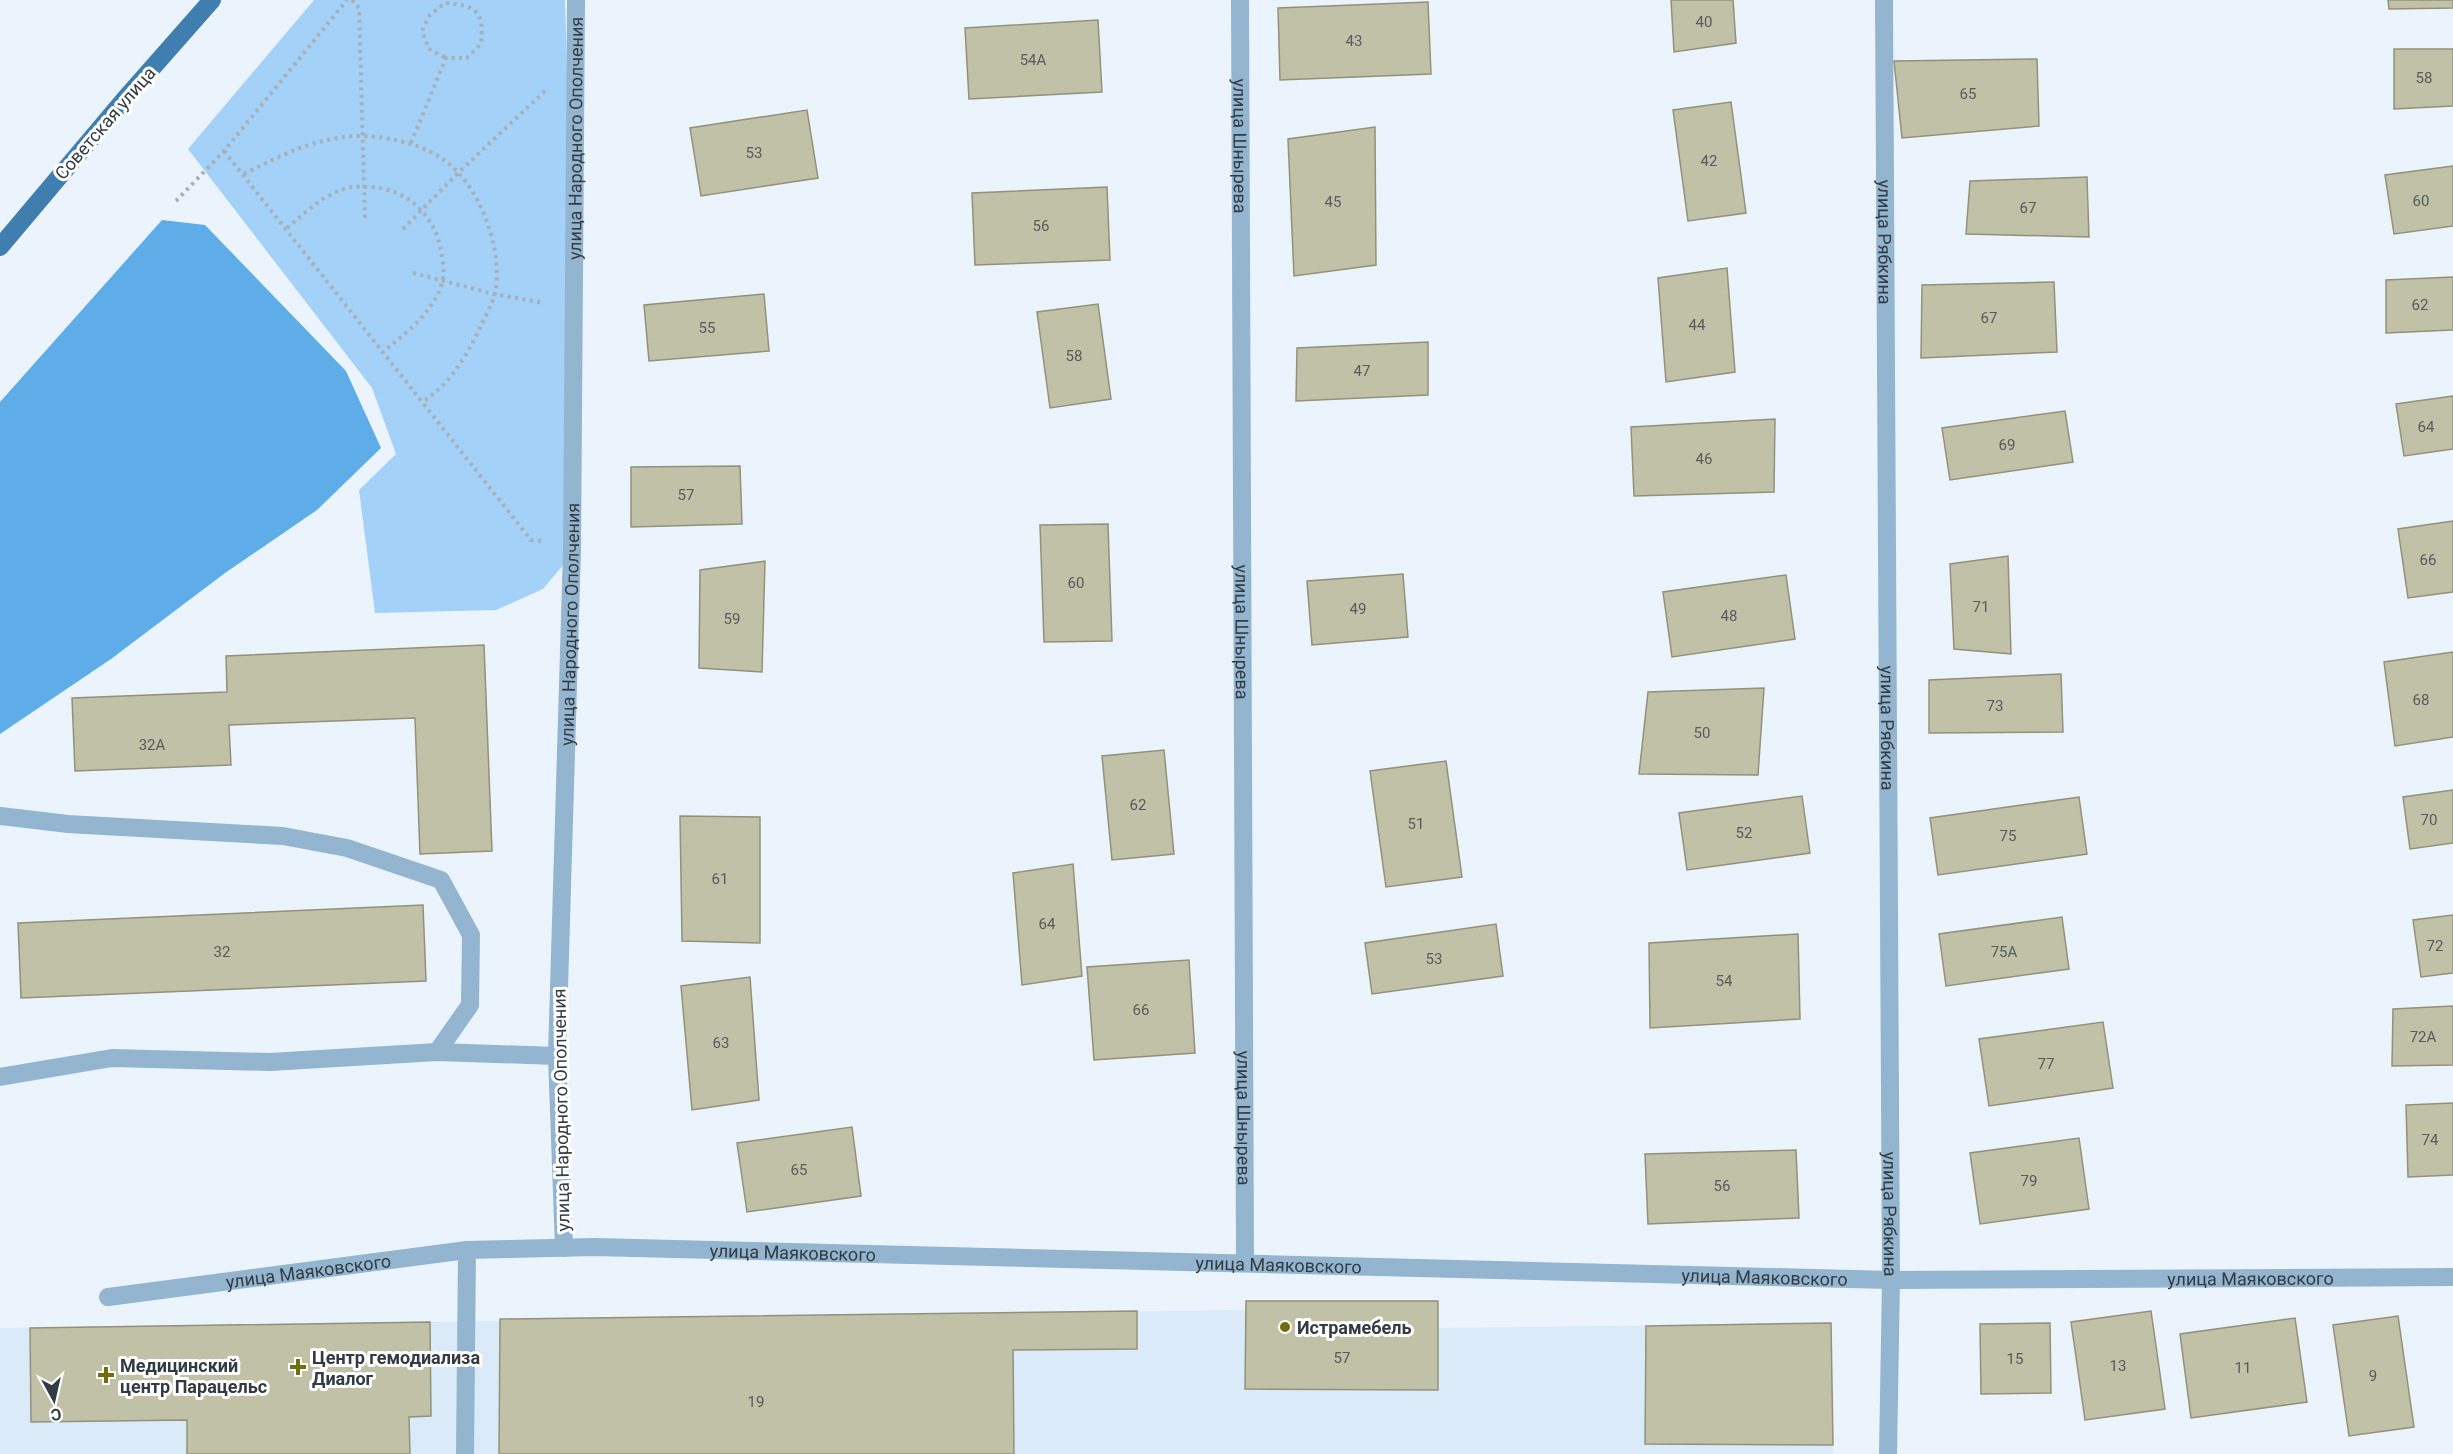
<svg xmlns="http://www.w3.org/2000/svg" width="2453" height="1454" viewBox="0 0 2453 1454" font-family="Roboto,sans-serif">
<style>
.built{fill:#daeaf8}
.green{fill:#a4d1f7}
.water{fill:#5eace8}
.building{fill:#c1c1a8;stroke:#92927a;stroke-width:1.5}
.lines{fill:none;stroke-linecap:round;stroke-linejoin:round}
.path{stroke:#a7b0b7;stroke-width:4;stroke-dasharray:3 4.5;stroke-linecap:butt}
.minor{stroke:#94b5d0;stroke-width:18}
.major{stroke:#3f7eaf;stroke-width:18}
.poi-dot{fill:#706d0c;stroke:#fff;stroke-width:2}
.labels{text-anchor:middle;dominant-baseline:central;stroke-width:6;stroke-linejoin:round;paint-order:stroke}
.number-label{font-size:15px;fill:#565c5c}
.street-label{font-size:18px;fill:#323b42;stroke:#fff}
.poi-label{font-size:18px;font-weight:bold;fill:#323b42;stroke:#fff;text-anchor:start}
</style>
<rect width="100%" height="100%" fill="#ebf4fc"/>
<polygon class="built" points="1246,1301 1438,1301 1438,1328 1831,1323 1833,1454 0,1454 0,1328 1245,1310"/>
<polygon class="green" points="314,0 565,0 568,108 564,564 543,589 496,610 375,613 359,490 396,454 372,388 188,149"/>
<polygon class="water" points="162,220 205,225 346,371 381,448 317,510 225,573 111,659 0,734 0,402"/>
<g class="building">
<polygon points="1671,0 1733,0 1736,43 1674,52"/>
<polygon points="2388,0 2453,0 2453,8 2389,9"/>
<polygon points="1428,2 1431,74 1280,80 1278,8"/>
<polygon points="1098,20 1102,92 969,99 965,28"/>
<polygon points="2394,49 2453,49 2453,106 2394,109"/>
<polygon points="2037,59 2039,126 1902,138 1894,61"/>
<polygon points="1731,102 1746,213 1688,221 1673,110"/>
<polygon points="807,110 818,178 701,196 690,128"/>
<polygon points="1375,127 1376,265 1294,276 1288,139"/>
<polygon points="2453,166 2453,226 2394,234 2385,175"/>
<polygon points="2087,177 2089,237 1966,234 1970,181"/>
<polygon points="1107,187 1110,260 975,265 972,193"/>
<polygon points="1727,268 1735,372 1666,382 1658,278"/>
<polygon points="2453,277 2453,330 2386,333 2386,280"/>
<polygon points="2054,282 2057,352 1921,358 1922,285"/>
<polygon points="764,294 769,351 649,361 644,305"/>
<polygon points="1098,304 1111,399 1050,408 1037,312"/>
<polygon points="1428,342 1428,395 1296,401 1297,348"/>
<polygon points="2453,396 2453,449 2404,456 2396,404"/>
<polygon points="2065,411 2073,462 1950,480 1942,428"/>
<polygon points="1775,419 1774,492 1634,496 1631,427"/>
<polygon points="740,466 742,524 631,527 631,467"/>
<polygon points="2453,521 2453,592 2408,598 2398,529"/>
<polygon points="1108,524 1112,641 1044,642 1040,525"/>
<polygon points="2008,556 2011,654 1954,649 1950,564"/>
<polygon points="765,561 762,672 699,668 700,570"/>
<polygon points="1403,574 1408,637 1312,645 1307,581"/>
<polygon points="1786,575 1795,639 1672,657 1663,592"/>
<polygon points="484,645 492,851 420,854 415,718 229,725 231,765 75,771 72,698 227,692 226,656"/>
<polygon points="2453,652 2453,737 2395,746 2384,662"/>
<polygon points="2061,674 2063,732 1929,733 1929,680"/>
<polygon points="1764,688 1758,775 1639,774 1648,692"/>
<polygon points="1164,750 1174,854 1112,860 1102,756"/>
<polygon points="1446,761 1462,877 1386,887 1370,771"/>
<polygon points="2453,790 2453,843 2410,849 2403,797"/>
<polygon points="1802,796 1810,853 1687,870 1679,813"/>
<polygon points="2079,797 2087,854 1938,875 1930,818"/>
<polygon points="680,816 760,817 760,943 682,941"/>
<polygon points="1073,864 1082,976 1022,985 1013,873"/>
<polygon points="423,905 426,981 21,998 18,923"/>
<polygon points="2453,915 2453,973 2421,977 2413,920"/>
<polygon points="2062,917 2069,969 1946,986 1939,934"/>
<polygon points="1496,924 1503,976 1372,994 1365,943"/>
<polygon points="1798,934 1800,1019 1650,1028 1649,943"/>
<polygon points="1189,960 1195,1053 1094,1060 1087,967"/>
<polygon points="750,977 759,1100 692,1110 681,986"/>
<polygon points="2453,1006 2453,1065 2392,1066 2393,1009"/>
<polygon points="2103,1022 2113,1088 1989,1106 1979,1039"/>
<polygon points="2453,1103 2453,1175 2408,1177 2406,1105"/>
<polygon points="852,1127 861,1196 747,1212 737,1143"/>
<polygon points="2079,1138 2089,1209 1980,1224 1970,1153"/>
<polygon points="1796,1150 1799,1218 1648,1224 1645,1154"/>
<polygon points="1246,1301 1438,1301 1438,1390 1245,1389"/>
<polygon points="1137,1311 1137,1349 1013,1350 1014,1454 499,1454 500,1319"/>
<polygon points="2151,1311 2165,1409 2085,1420 2071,1322"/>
<polygon points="2398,1316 2414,1427 2349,1436 2333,1325"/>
<polygon points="2295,1318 2307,1402 2191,1418 2180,1334"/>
<polygon points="430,1322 431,1416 409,1417 410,1454 187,1454 187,1420 31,1422 30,1328"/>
<polygon points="1831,1323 1833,1445 1645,1444 1646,1326"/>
<polygon points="2050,1323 2051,1393 1981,1394 1980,1324"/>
</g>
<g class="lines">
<g class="path">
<polyline points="352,0 359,8 365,220"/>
<path d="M411 143 446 58H467L481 44C485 12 476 5 445 3L430 15 422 31 429 49 446 58"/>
<polyline points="224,151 531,540 543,541"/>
<path d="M244 174C281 155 321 135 364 136 391 137 415 143 438 156 478 179 504 248 495 293 492 305 484 318 479 330 465 359 450 383 424 401"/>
<polyline points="176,201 224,151 347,0"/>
<path d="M287 228C306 212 323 195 347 188 353 186 359 187 365 187 404 186 435 214 441 251 443 261 445 273 442 283 433 313 407 332 384 351"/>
<polyline points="403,229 458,173 546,90"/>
<polyline points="413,273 494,294 544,303"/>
</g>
<g class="minor">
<path id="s1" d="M1240 0 1245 1262"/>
<path id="s2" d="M1884 0 1891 1280 1888 1454"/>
<polyline points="0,816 68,824 283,836 347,848 441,880 471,935 470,1005 437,1052"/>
<polyline points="0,1077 112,1058 270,1062 437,1052 557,1056"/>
<path id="s3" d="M564 1248 557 1056 572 550 576 0"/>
<path id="s4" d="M108 1297 467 1250 595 1247 1891 1280 2453 1277"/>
<polyline points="465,1454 467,1250"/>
</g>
<polyline class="major" points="0,247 123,101 212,0"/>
</g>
<g class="poi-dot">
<circle cx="1285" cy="1327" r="6"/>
<path d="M295 1358h6v6h6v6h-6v6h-6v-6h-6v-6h6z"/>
<path d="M103 1366h6v6h6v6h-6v6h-6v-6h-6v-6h6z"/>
</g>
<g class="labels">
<g class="number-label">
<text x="1704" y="22">40</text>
<text x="1354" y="41">43</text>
<text x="1033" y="60">54А</text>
<text x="2424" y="78">58</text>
<text x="1968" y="94">65</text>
<text x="754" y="153">53</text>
<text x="1709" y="161">42</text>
<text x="2421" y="201">60</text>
<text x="1333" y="202">45</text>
<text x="2028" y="208">67</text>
<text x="1041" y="226">56</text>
<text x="2420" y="305">62</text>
<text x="1989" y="318">67</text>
<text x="1697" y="325">44</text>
<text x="707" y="328">55</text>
<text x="1074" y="356">58</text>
<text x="1362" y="371">47</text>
<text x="2426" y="427">64</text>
<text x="2007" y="445">69</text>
<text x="1704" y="459">46</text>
<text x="686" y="495">57</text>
<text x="2428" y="560">66</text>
<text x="1076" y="583">60</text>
<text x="1981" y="607">71</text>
<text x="1358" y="609">49</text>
<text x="1729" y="616">48</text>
<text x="732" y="619">59</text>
<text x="2421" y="700">68</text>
<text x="1995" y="706">73</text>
<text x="1702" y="733">50</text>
<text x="152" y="745">32А</text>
<text x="1138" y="805">62</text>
<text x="2429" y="820">70</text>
<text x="1416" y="824">51</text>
<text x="1744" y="833">52</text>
<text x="2008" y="836">75</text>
<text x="720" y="879">61</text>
<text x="1047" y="924">64</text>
<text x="2435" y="946">72</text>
<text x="222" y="952">32</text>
<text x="2004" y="952">75А</text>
<text x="1434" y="959">53</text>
<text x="1724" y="981">54</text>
<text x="1141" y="1010">66</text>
<text x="2423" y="1037">72А</text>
<text x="721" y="1043">63</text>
<text x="2046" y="1064">77</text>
<text x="2430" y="1140">74</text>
<text x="799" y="1170">65</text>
<text x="2029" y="1181">79</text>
<text x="1722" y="1186">56</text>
<text x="1342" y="1358">57</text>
<text x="2015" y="1359">15</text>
<text x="2118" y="1366">13</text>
<text x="2243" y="1368">11</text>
<text x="2373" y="1376">9</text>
<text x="756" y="1402">19</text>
</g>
<g class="street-label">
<text transform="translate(105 123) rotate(-49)">Советская улица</text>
<text stroke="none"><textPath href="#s3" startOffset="1110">улица Народного Ополчения</textPath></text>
<text stroke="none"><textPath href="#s1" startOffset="146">улица Шнырева</textPath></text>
<text stroke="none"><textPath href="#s2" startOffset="242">улица Рябкина</textPath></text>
<text stroke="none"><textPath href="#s3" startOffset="624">улица Народного Ополчения</textPath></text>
<text stroke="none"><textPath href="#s1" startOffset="632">улица Шнырева</textPath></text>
<text stroke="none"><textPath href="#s2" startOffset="728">улица Рябкина</textPath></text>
<text transform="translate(561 1110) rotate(-91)">улица Народного Ополчения</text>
<text stroke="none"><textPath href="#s1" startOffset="1118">улица Шнырева</textPath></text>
<text stroke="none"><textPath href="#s2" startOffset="1214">улица Рябкина</textPath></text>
<text stroke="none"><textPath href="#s4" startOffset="688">улица Маяковского</textPath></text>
<text stroke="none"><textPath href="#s4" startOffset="1174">улица Маяковского</textPath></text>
<text stroke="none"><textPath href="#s4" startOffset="202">улица Маяковского</textPath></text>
<text stroke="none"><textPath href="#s4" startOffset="1660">улица Маяковского</textPath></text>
<text stroke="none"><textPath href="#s4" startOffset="2146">улица Маяковского</textPath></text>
</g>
<g class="poi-label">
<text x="1297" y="1327">Истрамебель</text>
<text x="312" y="1357">Центр гемодиализа<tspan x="312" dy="21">Диалог</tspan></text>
<text x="120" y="1365">Медицинский<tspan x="120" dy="21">центр Парацельс</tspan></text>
</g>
</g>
<g transform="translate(54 1400) rotate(172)" stroke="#ffffff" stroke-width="4.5" paint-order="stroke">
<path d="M0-4.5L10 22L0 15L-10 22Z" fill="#323b42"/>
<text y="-9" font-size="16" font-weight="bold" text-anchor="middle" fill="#323b42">С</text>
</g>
</svg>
